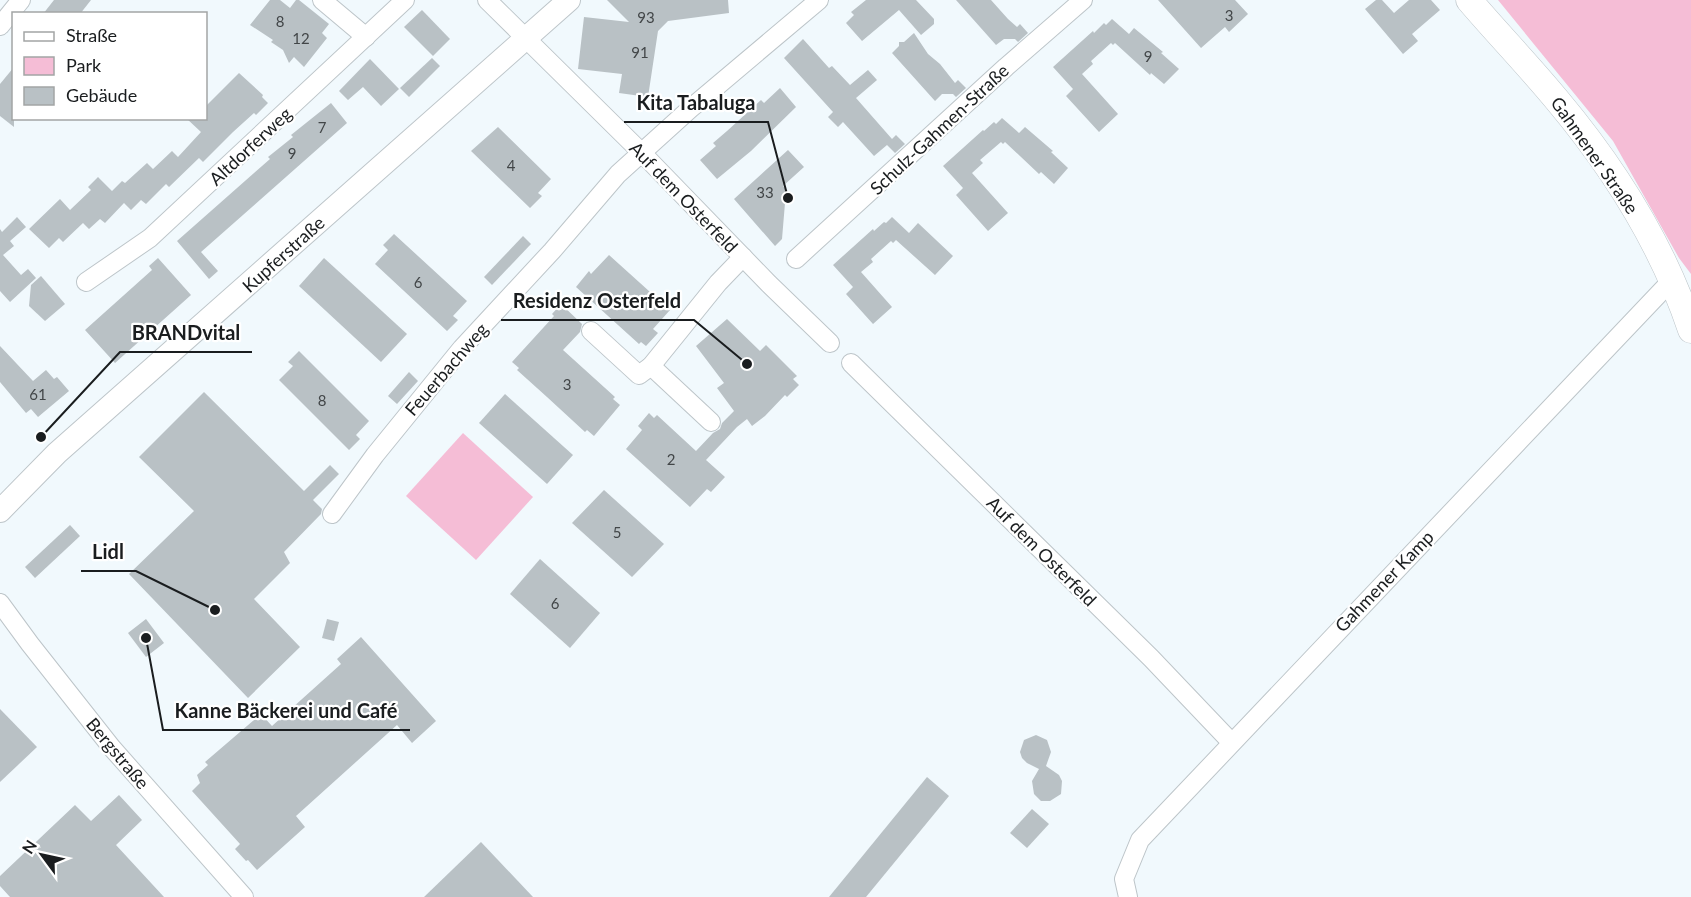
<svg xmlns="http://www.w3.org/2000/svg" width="1691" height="897" viewBox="0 0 1691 897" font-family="Lato,sans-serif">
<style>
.green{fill:#f5bdd6}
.building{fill:#b9c1c5}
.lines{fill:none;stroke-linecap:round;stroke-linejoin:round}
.minor-casing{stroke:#bdc5c9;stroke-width:20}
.tertiary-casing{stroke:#bdc5c9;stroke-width:24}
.secondary-casing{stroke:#bdc5c9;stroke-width:27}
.minor{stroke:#fff;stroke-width:18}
.tertiary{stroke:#fff;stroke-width:22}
.secondary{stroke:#fff;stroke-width:26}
.labels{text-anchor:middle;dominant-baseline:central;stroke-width:4.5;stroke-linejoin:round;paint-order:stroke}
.number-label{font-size:15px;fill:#424648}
.street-label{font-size:18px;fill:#1a1d1f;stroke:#fff}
.leader{fill:none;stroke:#1a1d1f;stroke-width:2}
.callout-dot{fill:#1a1d1f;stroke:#fff;stroke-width:2}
.callout-label{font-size:20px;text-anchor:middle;font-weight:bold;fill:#1a1d1f;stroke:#fff;stroke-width:4.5;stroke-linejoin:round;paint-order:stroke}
</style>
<rect width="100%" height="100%" fill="#f1f9fd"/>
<g class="green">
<polygon points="1498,0 1691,0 1691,274 1679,258 1613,141"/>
<polygon points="463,433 533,497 476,560 406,496"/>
</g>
<g class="building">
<polygon points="54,0 91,0 80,14 43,14"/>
<polygon points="270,0 280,0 290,8 296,0 299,0 329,24 322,33 327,38 304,67 294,57 289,63 283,50 271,42 273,40 250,25"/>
<polygon points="607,0 728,0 729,13 668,21 658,31 648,97 619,93 622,74 578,69 584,17 629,22"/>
<polygon points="866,0 916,0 934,19 934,24 921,35 899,10 862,41 846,23 854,15 851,12"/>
<polygon points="956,0 991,0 1008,19 1017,27 1020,24 1028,33 1018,42 1015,39 1004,39 996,45"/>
<polygon points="1158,0 1235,0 1248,14 1229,32 1225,27 1201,48"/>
<polygon points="1376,0 1382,0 1394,13 1409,0 1431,0 1440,10 1412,34 1418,41 1403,54 1365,9"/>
<polygon points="422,10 450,39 433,56 404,27"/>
<polygon points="1112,19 1129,34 1134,28 1163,52 1161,53 1179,69 1164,84 1151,73 1150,75 1115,43 1113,45 1111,43 1091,61 1093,64 1082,74 1118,114 1099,132 1066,96 1073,89 1053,67 1093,31 1094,33 1104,23 1106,25"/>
<polygon points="914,33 928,54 940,64 955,83 958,80 966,88 956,97 953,94 942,94 935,101 892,53 899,46 899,42 904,42"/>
<polygon points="803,39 829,68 832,66 850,85 868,70 877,80 856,98 892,139 896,135 905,144 895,153 887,145 874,156 843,122 838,127 828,117 833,112 784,58"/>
<polygon points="432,58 440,66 409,97 400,88"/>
<polygon points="370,59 399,89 381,106 363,87 348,100 339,91"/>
<polygon points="14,67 14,127 0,116 0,84"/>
<polygon points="239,73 263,95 262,97 268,103 256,115 254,113 233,132 203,162 199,158 169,187 166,184 146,204 141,200 131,210 124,203 105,223 100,219 89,229 83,223 63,242 59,238 49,248 29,229 60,199 70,210 91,190 88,187 98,177 112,191 122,181 125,183 147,163 153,169 172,151 178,157 201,132 186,118 206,118 206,106"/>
<polygon points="780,88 796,107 751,151 717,179 700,160 716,146 713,143 727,131 761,100 764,103"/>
<polygon points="331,103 347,123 201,252 218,271 209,279 177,241 270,159 268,157 293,137 291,135"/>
<polygon points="1002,118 1019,133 1025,127 1053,151 1051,152 1068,168 1054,184 1041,172 1039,174 1005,142 1003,144 1001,142 980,160 983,163 972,173 1008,213 988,231 956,195 963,188 943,166 983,130 984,131 994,122 996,124"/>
<polygon points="498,127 551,179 538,193 542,196 530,208 471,151"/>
<polygon points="788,150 804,167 783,186 793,197 785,203 782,239 775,246 734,199"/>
<polygon points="17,217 26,227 10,241 14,246 3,255 21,275 28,269 36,278 10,302 0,291 0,229 2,232"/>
<polygon points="892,217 909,233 918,223 953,256 935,275 896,240 893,243 891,241 871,259 873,262 861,272 892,307 873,324 846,294 853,287 833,265 873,229 874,231 884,222 886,223"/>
<polygon points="394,234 467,301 453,316 458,320 447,331 375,264 388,250 383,245"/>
<polygon points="523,236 531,244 492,285 484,277"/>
<polygon points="609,255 670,310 653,329 658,333 646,346 641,342 639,344 576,287 589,271 591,274"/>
<polygon points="158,258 191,295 115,363 85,330 152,270 149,266"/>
<polygon points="324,258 407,334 381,362 299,286"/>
<polygon points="41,276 65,304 45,321 29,306 31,285"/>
<polygon points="561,304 582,324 580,332 563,350 615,397 613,399 620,405 594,436 587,430 585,432 547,397 517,370 519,368 512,362 554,316 552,314"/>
<polygon points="727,319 760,351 766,345 797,376 793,379 799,385 787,397 785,395 765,416 752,426 747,419 737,427 706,460 725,477 711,492 707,489 690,507 626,449 642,430 638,426 649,413 654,418 657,415 696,451 713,433 720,429 722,423 734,411 717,388 724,383 696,346"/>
<polygon points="0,346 33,381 46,370 54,379 57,377 69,391 38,417 31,409 26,413 0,382"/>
<polygon points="299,351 369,421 356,435 360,439 349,450 279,380 293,366 288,362"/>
<polygon points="409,372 418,381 397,404 388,396"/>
<polygon points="204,392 304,491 330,465 339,474 313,500 322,509 321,514 284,552 290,563 254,599 300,647 248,698 129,574 194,511 139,457"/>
<polygon points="505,394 573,455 547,484 479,423"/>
<polygon points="604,490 664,544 632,577 572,523"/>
<polygon points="70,525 80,536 35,578 25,567"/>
<polygon points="540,559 600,613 570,648 510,594"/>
<polygon points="146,619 164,643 146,657 128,633"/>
<polygon points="327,619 339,622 334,641 322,638"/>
<polygon points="361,637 436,721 412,743 397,725 296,816 305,827 257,870 248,860 246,861 235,849 240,844 192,791 200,783 197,775 208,765 205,762 261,714 272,726 341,664 337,659"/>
<polygon points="0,709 37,747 0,782"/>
<polygon points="1036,735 1047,740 1051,752 1046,766 1059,775 1062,781 1061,794 1050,801 1041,801 1034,794 1032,781 1039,769 1027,763 1022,758 1020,752 1024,740"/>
<polygon points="927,777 949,796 866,897 829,897"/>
<polygon points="119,795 142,820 116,845 164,897 10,897 0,886 0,876 75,805 91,821"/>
<polygon points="1032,809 1049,824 1027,848 1010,833"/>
<polygon points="481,842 533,897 424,897"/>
</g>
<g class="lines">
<g class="minor-casing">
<g id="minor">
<polyline points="322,0 366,37"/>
<polyline points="487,0 643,154 769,284 830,343"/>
<polyline points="0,26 21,0"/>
<polyline points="796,259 1006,67 1083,0"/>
<polyline points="86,282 150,238 405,0"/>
<polyline points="591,331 639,375 651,366 718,283 743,257"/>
<polyline points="851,363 1151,658 1231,742"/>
<polyline points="651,366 711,422"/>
<polyline points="332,514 375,455 462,348 552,251 618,174 691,108 819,0"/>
<polyline points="0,603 30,644 112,748 244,897"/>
<polyline points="1128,897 1124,879 1140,840 1672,280"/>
</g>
</g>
<g class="tertiary-casing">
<polyline id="tertiary" points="0,511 57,453 569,0"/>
</g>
<g class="secondary-casing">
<path id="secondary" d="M1469 0C1498 34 1529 66 1557 100 1614 168 1663 246 1691 330"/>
</g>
<use href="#minor" class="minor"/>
<use href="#tertiary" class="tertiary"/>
<use href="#secondary" class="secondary"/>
</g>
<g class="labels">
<g class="number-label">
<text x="1229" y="15">3</text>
<text x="646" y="17">93</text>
<text x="280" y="21">8</text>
<text x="301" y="38">12</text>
<text x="640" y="52">91</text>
<text x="1148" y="56">9</text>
<text x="322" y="127">7</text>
<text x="292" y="153">9</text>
<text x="511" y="165">4</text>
<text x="765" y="192">33</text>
<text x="418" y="282">6</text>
<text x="567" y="384">3</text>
<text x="38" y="394">61</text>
<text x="322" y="400">8</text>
<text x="671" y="459">2</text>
<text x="617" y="532">5</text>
<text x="555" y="603">6</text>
</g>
<g class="street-label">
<text transform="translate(939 129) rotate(-43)">Schulz-Gahmen-Straße</text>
<text transform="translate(250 146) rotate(-43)">Altdorferweg</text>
<text transform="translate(1595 155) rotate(55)">Gahmener Straße</text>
<text transform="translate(684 197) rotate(46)">Auf dem Osterfeld</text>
<text transform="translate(283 254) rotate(-42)">Kupferstraße</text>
<text transform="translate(446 369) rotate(-49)">Feuerbachweg</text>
<text transform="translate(1042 551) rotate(45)">Auf dem Osterfeld</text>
<text transform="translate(1384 581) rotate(-46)">Gahmener Kamp</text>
<text transform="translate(118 753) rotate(50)">Bergstraße</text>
</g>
</g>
<path class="leader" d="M788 198L768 122H624M747 364L694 320H501M41 437L120 352H252M215 610L136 571H81M146 638L163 730H410"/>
<g class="callout-dot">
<circle cx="788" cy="198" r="6"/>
<circle cx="747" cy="364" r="6"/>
<circle cx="41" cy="437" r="6"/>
<circle cx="215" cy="610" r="6"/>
<circle cx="146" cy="638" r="6"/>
</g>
<g class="callout-label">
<text x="696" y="110">Kita Tabaluga</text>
<text x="597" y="308">Residenz Osterfeld</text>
<text x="186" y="340">BRANDvital</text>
<text x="108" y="559">Lidl</text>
<text x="286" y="718">Kanne Bäckerei und Café</text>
</g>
<rect x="12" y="12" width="195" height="108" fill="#ffffff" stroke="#a3a5a5" stroke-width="1.5"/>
<rect x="24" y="32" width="30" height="9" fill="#ffffff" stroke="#a3a5a5" stroke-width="1.5"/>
<text x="66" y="42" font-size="18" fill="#1a1d1f">Straße</text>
<rect x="24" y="57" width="30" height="18" fill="#f5bdd6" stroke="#a3a5a5" stroke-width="1.5"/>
<text x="66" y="72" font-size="18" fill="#1a1d1f">Park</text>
<rect x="24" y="87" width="30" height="18" fill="#b9c1c5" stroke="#a3a5a5" stroke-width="1.5"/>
<text x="66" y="102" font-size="18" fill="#1a1d1f">Gebäude</text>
<g transform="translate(42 855) rotate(303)" stroke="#ffffff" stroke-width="4.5" paint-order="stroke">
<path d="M0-4.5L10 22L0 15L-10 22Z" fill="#1a1d1f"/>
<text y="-9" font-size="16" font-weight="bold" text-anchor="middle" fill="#1a1d1f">N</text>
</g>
</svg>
